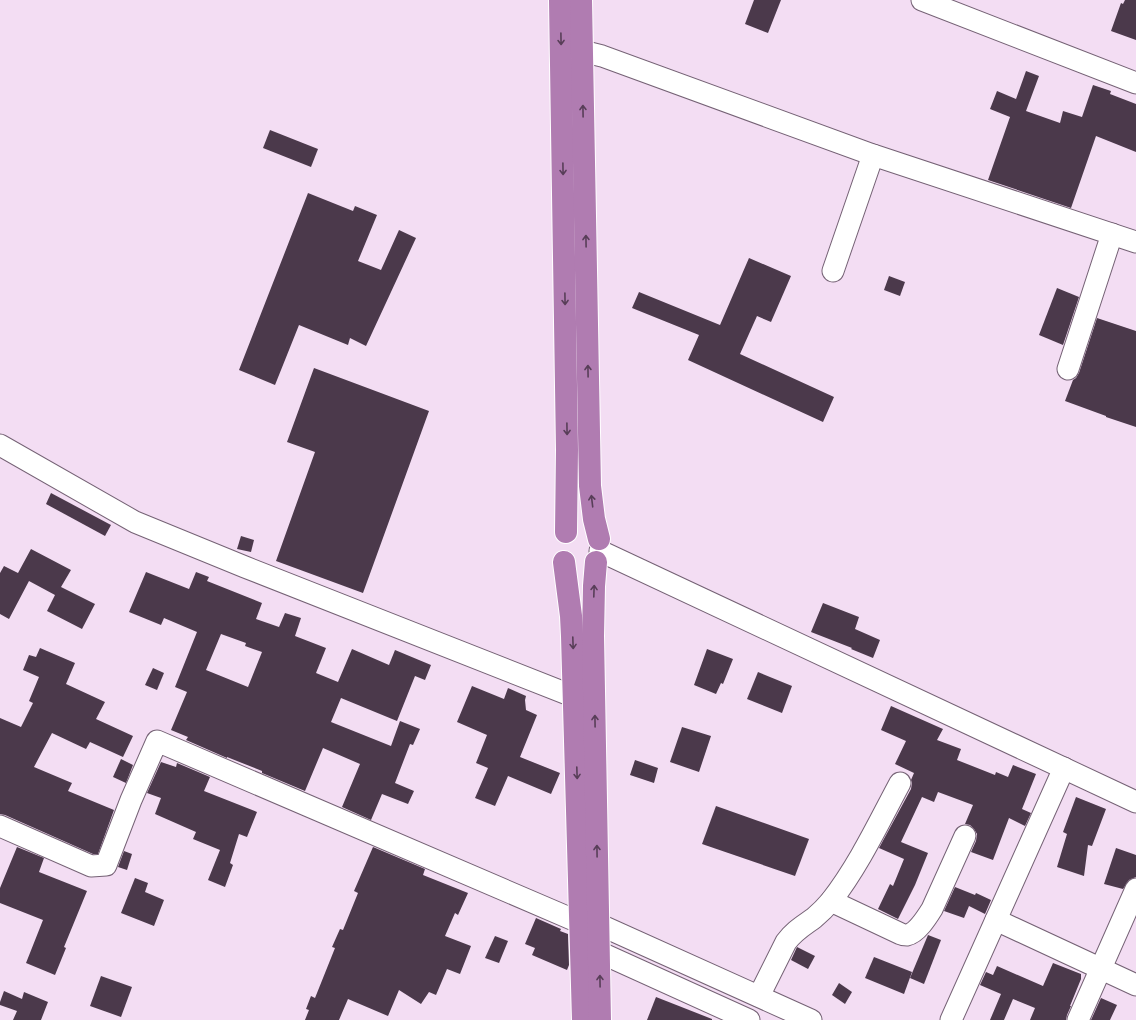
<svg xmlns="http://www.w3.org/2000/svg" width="1136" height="1020" viewBox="0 0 1136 1020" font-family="'Alegreya Sans',sans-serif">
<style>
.building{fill:#4b394b;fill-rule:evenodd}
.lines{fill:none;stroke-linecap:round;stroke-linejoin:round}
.minor-casing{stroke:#756275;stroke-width:23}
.highway-casing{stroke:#fff;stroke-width:24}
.minor{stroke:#fff;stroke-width:21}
.highway{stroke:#b07cb1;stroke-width:22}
.oneway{stroke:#583e58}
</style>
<rect width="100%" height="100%" fill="#f3ddf3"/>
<g class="building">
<polygon points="754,0 781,0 768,33 745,24"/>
<polygon points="1125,0 1136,0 1136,40 1111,31 1121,3 1123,4"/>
<polygon points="1026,71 1039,76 1026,111 1060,123 1063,111 1082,117 1093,85 1111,91 1110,94 1136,104 1136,152 1096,136 1071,208 988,180 1010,117 990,109 997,91 1016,99"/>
<polygon points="270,130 318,149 311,167 263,148"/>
<polygon points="308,193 353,211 355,206 377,215 358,261 381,270 399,230 416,238 366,346 350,338 348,345 299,325 275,385 239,370"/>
<polygon points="749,258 791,276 771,322 757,316 740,354 834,397 823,422 688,360 699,335 632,308 639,292 720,325"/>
<polygon points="889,276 905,282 900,296 884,290"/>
<polygon points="1057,288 1079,297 1063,345 1039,335"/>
<polygon points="1097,318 1136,331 1136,427 1106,417 1106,416 1065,401 1073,380 1076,378 1079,373"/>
<polygon points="314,368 429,411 363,593 276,561 315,452 287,442"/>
<polygon points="51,493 111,525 105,536 46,504"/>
<polygon points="241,536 254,540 251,552 237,549"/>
<polygon points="31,549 71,570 61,587 95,604 82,629 47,611 55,595 29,581 9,619 0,614 0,573 4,566 18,573"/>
<path d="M146 572 189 589 196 572 209 577 207 581 262 603 256 619 279 627 285 613 301 618 295 636 326 648 316 673 338 682 352 649 389 665 395 650 431 665 425 680 415 676 397 721 341 698 331 722 391 746 400 721 420 729 413 745 410 744 395 783 414 791 408 804 382 794 371 820 342 807 360 764 323 748 305 791 262 773V771L227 757V758L186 740 188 737 171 730 187 692 175 687 197 632 164 618 161 625 129 612ZM221 634 246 643 245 646 262 652 248 687 206 670Z"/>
<polygon points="823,603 859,617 855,629 880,640 873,658 851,649 852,648 811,632"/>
<polygon points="40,648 75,663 66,684 105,702 96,719 133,736 123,757 90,742 86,749 52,733 34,767 72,783 68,791 114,810 98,854 93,854 5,815 0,814 0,718 21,727 33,703 29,701 39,677 23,670 29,655 36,657"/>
<polygon points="707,649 733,659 723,684 721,683 716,694 694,685"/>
<polygon points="153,668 164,673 157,690 145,685"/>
<polygon points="758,672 792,686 782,713 747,699"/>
<polygon points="472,686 504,699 508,688 526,696 525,700 526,710 537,715 520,757 560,773 551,794 508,776 495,806 475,798 488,768 476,763 487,735 457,722"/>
<polygon points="891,706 943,729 937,740 961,749 957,760 995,775 996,772 1008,777 1013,765 1036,774 1022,809 1031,813 1025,826 1009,818 993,860 971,852 976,841 977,834 974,829 970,825 965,824 973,805 938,792 934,802 922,797 901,842 928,853 915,885 898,919 878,909 890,884 893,886 904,859 879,848 911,789 912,783 911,780 914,773 895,764 906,741 881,730"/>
<polygon points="682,727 711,736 699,772 670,762"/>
<polygon points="121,759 133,765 126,783 113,777"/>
<polygon points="635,760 658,768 654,783 630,775"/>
<polygon points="161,762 176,767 177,763 210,777 204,791 257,812 247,837 239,834 230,863 233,865 225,887 208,880 220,850 193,839 196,832 155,814 161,798 147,793"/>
<polygon points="1076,797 1106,809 1092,846 1088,845 1084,876 1057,867 1067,834 1063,832"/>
<polygon points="716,806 809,839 795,876 702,844"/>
<polygon points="17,847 44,858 39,872 87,891 64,947 66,948 55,975 26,963 43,920 0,903 0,888"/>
<polygon points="373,847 425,869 423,875 468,893 458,915 455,913 445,936 471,946 460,974 447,969 436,995 429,992 421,1004 399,990 388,1016 348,999 339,1020 305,1020 309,1010 306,1009 311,996 315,998 335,948 332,947 340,929 343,930 358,893 354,891"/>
<polygon points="1116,848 1136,855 1136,877 1129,880 1123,889 1104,884"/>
<polygon points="124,851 132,854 127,870 118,867"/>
<polygon points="135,878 148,883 145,892 164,900 154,926 121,913"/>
<polygon points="955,887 975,895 976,893 991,900 985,914 969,906 964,918 944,911"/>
<polygon points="536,918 561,929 560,931 568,934 569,965 567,970 532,955 535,948 525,944"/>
<polygon points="928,935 941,940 924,984 910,978"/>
<polygon points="495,936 508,941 499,963 485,958"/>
<polygon points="797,947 815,956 808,969 791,960"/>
<polygon points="874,957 912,972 904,994 865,978"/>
<polygon points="1053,963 1081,974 1081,979 1070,1006 1071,1006 1067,1015 1066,1020 1030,1020 1035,1008 1013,999 1004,1020 990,1020 1001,994 980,985 986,972 993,975 997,966 1043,986"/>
<polygon points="101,976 132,987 121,1017 90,1006"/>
<polygon points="839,983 852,992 845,1004 832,995"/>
<polygon points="4,991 22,999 24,992 48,1002 41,1020 13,1020 17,1011 0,1005 0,1002"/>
<polygon points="656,997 712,1019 712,1020 647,1020"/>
<polygon points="1101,998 1117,1005 1110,1020 1091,1020"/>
</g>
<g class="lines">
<g class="minor-casing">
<g id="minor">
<polyline points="922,0 1136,83"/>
<polyline points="582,51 602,56 873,155 1136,242"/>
<polyline points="833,271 873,155"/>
<polyline points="1068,369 1112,234"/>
<polyline points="0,445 135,522 245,567 575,697"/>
<polyline points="600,551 1136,802"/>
<polyline points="0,826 91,866 106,865 131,800 157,741 581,923"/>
<path d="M831 901 901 934C903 935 905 935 907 935 917 933 927 917 932 909L965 836"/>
<polyline points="996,920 1136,985"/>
<polyline points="598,924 811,1020"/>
<polyline points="599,952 749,1020"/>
<path d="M759 996 786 942C794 931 803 926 814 918 820 913 826 907 831 901 859 865 879 822 900 783"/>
<polyline points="951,1020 1064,768"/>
<polyline points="1078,1020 1136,889"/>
</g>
</g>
<g class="highway-casing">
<g id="highway">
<polyline points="560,0 567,450 566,532"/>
<polyline points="581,0 590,486 594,519 599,539"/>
<polyline points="564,562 571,616 572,636 583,1020"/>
<polyline points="596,562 594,586 593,636 600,1020"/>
</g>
</g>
<use href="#minor" class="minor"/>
<use href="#highway" class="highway"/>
</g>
<defs><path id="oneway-shaft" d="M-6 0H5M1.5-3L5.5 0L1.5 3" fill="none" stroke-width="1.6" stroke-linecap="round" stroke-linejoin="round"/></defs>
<g class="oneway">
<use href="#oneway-shaft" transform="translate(561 39) rotate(89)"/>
<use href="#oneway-shaft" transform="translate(583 111) rotate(-91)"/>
<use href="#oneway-shaft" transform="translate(563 169) rotate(89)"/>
<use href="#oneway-shaft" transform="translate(586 241) rotate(-91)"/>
<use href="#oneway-shaft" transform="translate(565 299) rotate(89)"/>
<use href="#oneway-shaft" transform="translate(588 371) rotate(-91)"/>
<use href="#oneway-shaft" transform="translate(567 429) rotate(89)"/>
<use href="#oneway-shaft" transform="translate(592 501) rotate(-97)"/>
<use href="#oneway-shaft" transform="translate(594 591) rotate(-88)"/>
<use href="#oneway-shaft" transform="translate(573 643) rotate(88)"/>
<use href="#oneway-shaft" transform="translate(595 721) rotate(-91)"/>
<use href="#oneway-shaft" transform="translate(577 773) rotate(88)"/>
<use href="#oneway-shaft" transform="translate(597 851) rotate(-91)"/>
<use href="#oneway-shaft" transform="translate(600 981) rotate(-91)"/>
</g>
</svg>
